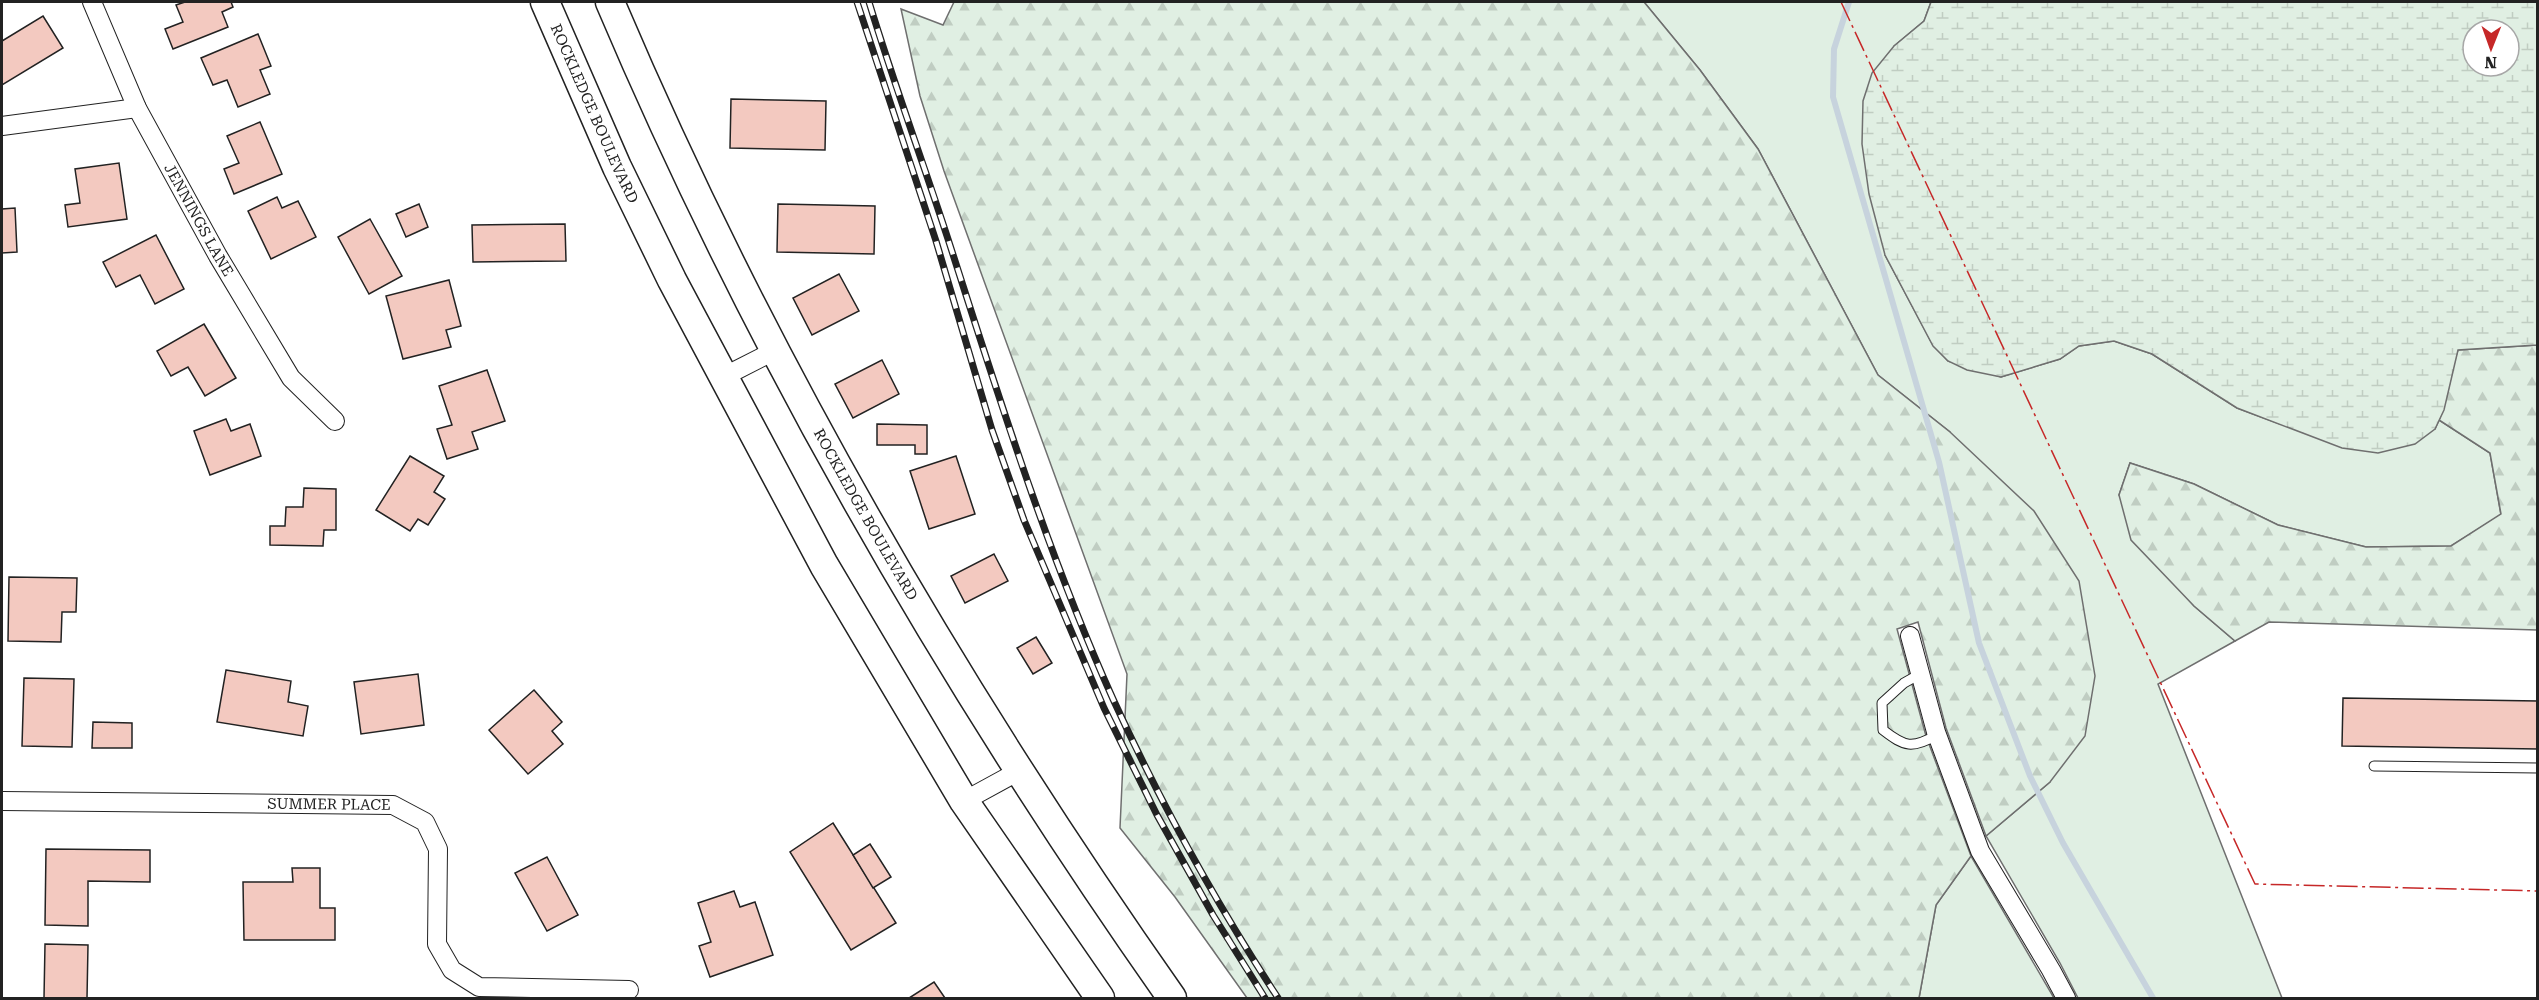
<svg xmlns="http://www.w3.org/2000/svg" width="2539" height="1000" viewBox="0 0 2539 1000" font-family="'Roboto Serif',serif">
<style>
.grass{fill:#e0efe3;stroke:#6f6f6f;stroke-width:1.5}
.forest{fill:url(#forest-firs);stroke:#6f6f6f;stroke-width:1.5}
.wetland{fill:url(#wetland-marsh);stroke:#6f6f6f;stroke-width:1.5;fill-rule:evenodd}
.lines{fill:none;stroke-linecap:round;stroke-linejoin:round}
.stream{stroke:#c7d3dd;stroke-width:6}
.building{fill:#f3c9c0;stroke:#222;stroke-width:1.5}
.service-casing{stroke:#222;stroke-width:11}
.minor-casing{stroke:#222;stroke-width:20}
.primary-casing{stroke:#222;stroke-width:31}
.service{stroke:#fff;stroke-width:9}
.minor{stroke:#fff;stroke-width:18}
.primary{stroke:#fff;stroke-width:28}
.rail-casing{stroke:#222;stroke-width:7}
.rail{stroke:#fff;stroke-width:4.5;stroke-dasharray:14;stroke-linecap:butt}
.power{stroke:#c62828;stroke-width:1.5;stroke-dasharray:21 4.5 3 4.5;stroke-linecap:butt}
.labels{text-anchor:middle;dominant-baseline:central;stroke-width:4.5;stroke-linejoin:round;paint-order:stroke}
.street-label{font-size:15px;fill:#222;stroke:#fff}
</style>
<defs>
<pattern id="forest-firs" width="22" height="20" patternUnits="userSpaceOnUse" patternTransform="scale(1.5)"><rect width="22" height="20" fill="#e0efe3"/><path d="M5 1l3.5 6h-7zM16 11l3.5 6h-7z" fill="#c0cdc2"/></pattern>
<pattern id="wetland-marsh" width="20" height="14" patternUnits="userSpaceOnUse" patternTransform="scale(1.5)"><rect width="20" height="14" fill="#e0efe3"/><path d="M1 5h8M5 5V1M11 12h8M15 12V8" fill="none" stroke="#c0cdc2"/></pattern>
</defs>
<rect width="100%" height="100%" fill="#fff"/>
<g class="grass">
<polygon points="1644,2 1931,2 1924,21 1894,46 1885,255 1933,345 1948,361 2001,377 2060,359 2079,346 2114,341 2152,354 2237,408 2280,424 2435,429 2439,420 2490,453 2501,515 2451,546 2366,547 2278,525 2194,484 2130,463 2119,495 2165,573 2194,606 2235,641 2158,684 2282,998 2078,998 2060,963 1986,836 2050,782 1950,432 1878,375 1758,149 1700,70"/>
<polygon points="1971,856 2054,998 1919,998 1936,905"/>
</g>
<g class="forest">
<polygon points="954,2 1644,2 1700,70 1758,149 1878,375 1950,432 2034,511 2079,581 2095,676 2085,736 2050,782 1986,836 1946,728 1918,622 1897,629 1926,736 1971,856 1936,905 1919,998 1247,998 1175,897 1120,828 1127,674 944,171 920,96 901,9 943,25"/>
<path d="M2537 345V630L2269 622 2235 641 2194 606 2131 540 2119 495 2130 463 2194 484 2278 525 2366 547 2451 546 2501 514 2490 453 2439 420C2449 398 2450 373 2458 350Z"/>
</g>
<path class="wetland" d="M1931 2H2537V345L2458 350 2444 410 2435 429 2415 444 2378 453 2342 448 2237 408 2152 354 2114 341 2079 346 2060 359 2001 377 1967 370 1948 361 1933 346 1885 255 1869 194 1862 144 1863 101 1872 73 1894 46 1924 21ZM2473 30H2509V66H2473Z"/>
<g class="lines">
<polyline class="stream" points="1849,2 1834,49 1833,97 1939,462 1979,643 2030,776 2063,843 2153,998"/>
</g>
<g class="building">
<polygon points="185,2 231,2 233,7 222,12 228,27 173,49 165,29 183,22 176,5"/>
<polygon points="43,16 63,48 2,85 2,41"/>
<polygon points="258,34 271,66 260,70 270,94 238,107 227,80 213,85 201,58"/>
<polygon points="731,99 826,101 825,150 730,148"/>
<polygon points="260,122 282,174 234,194 224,169 239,163 227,136"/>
<polygon points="119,163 127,219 68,227 65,205 80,203 75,169"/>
<polygon points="277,197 282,208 298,201 316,237 271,259 248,211"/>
<polygon points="419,204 428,227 406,237 396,214"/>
<polygon points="778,204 875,206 874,254 777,252"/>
<polygon points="15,208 17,252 2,253 2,209"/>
<polygon points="370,219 402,276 369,294 338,237"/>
<polygon points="565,224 566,261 473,262 472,225"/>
<polygon points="156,235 184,289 155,304 140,275 116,287 103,262"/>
<polygon points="839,274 859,311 812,335 793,298"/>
<polygon points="449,280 461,326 446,330 451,347 403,359 386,296"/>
<polygon points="204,324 236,378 205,396 188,367 171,376 157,351"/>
<polygon points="882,360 899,394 853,418 835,384"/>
<polygon points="487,370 505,421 472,432 478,449 447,459 437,429 452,425 439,386"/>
<polygon points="226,419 231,431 250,424 261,456 210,475 194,431"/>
<polygon points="877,424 927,425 927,454 915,454 915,445 877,445"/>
<polygon points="410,456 444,476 434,492 445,499 428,525 418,519 410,531 376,510"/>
<polygon points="956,456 975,514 929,529 910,471"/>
<polygon points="304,488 336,489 336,530 324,530 323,546 270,545 270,526 285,526 286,507 303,507"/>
<polygon points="994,554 1008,581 965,603 951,576"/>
<polygon points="9,577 77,578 76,612 62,612 61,642 8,641"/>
<polygon points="1036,637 1052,663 1033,674 1017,648"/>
<polygon points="226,670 291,681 288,702 308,706 303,736 217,722"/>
<polygon points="418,674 424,725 361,734 354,682"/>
<polygon points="24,678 74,679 72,747 22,746"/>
<polygon points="534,690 562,722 552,731 563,744 528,774 489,730"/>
<polygon points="2343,698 2538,701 2538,749 2342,746"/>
<polygon points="93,722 132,723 132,748 92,748"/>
<polygon points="833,823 896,923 851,950 790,852"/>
<polygon points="870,844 891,877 873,888 853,855"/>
<polygon points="46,849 150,850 150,882 88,881 88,926 45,925"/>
<polygon points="547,857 578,915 547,931 515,873"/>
<polygon points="292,868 320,868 320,908 335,908 335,940 244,940 243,882 293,882"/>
<polygon points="734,891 740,907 755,902 773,955 710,977 699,946 711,942 698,903"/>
<polygon points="45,944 88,945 87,998 44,998"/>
<polygon points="934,982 945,998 909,998"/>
</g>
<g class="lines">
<g class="service-casing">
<g id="service">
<path d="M1920 674 1904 683 1882 703 1883 730C1905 747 1912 749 1937 735"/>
<polyline points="2374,766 2538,768"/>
</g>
</g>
<g class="minor-casing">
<g id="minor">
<path id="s1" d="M92 2 137 108 218 256 291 378 335 421"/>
<polyline points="2,126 137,108"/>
<polyline points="723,377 776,350"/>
<polyline points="1910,636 1936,732 1980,851 2051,970 2066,998"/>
<path id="s2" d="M2 801 393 805 425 822 438 849 437 944 452 970 479 987 629 990"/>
<polyline points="964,801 1019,771"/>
</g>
</g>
<g class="primary-casing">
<g id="primary">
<path id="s3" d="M545 2 617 167 672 280 824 565 964 801 1100 998"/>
<path id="s4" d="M610 2C758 351 954 688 1172 998"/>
</g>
</g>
<use href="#service" class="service"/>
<use href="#minor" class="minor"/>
<use href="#primary" class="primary"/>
<g class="rail-casing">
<g id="rail">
<polyline points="857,2 936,241 992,430 1024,520 1104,708 1157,815 1213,915 1265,998"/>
<path d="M869 2C893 81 922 159 948 239 998 394 1046 550 1113 699 1160 802 1216 903 1278 998"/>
</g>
</g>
<use href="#rail" class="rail"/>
<polyline class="power" points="1841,2 2255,884 2538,891"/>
</g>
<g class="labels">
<g class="street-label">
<text stroke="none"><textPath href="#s3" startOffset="122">ROCKLEDGE BOULEVARD</textPath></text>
<text stroke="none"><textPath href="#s1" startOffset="243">JENNINGS LANE</textPath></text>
<text stroke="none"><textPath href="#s4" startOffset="573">ROCKLEDGE BOULEVARD</textPath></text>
<text stroke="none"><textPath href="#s2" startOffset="327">SUMMER PLACE</textPath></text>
</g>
</g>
<rect width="2539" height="1000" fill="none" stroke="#222222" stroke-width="6"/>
<g transform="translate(2491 48) rotate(181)"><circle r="28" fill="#ffffff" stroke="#a7a7a7" stroke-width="1.5"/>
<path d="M0-4.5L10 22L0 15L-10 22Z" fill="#c62828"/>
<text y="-9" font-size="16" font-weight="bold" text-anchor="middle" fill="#222222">N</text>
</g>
</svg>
